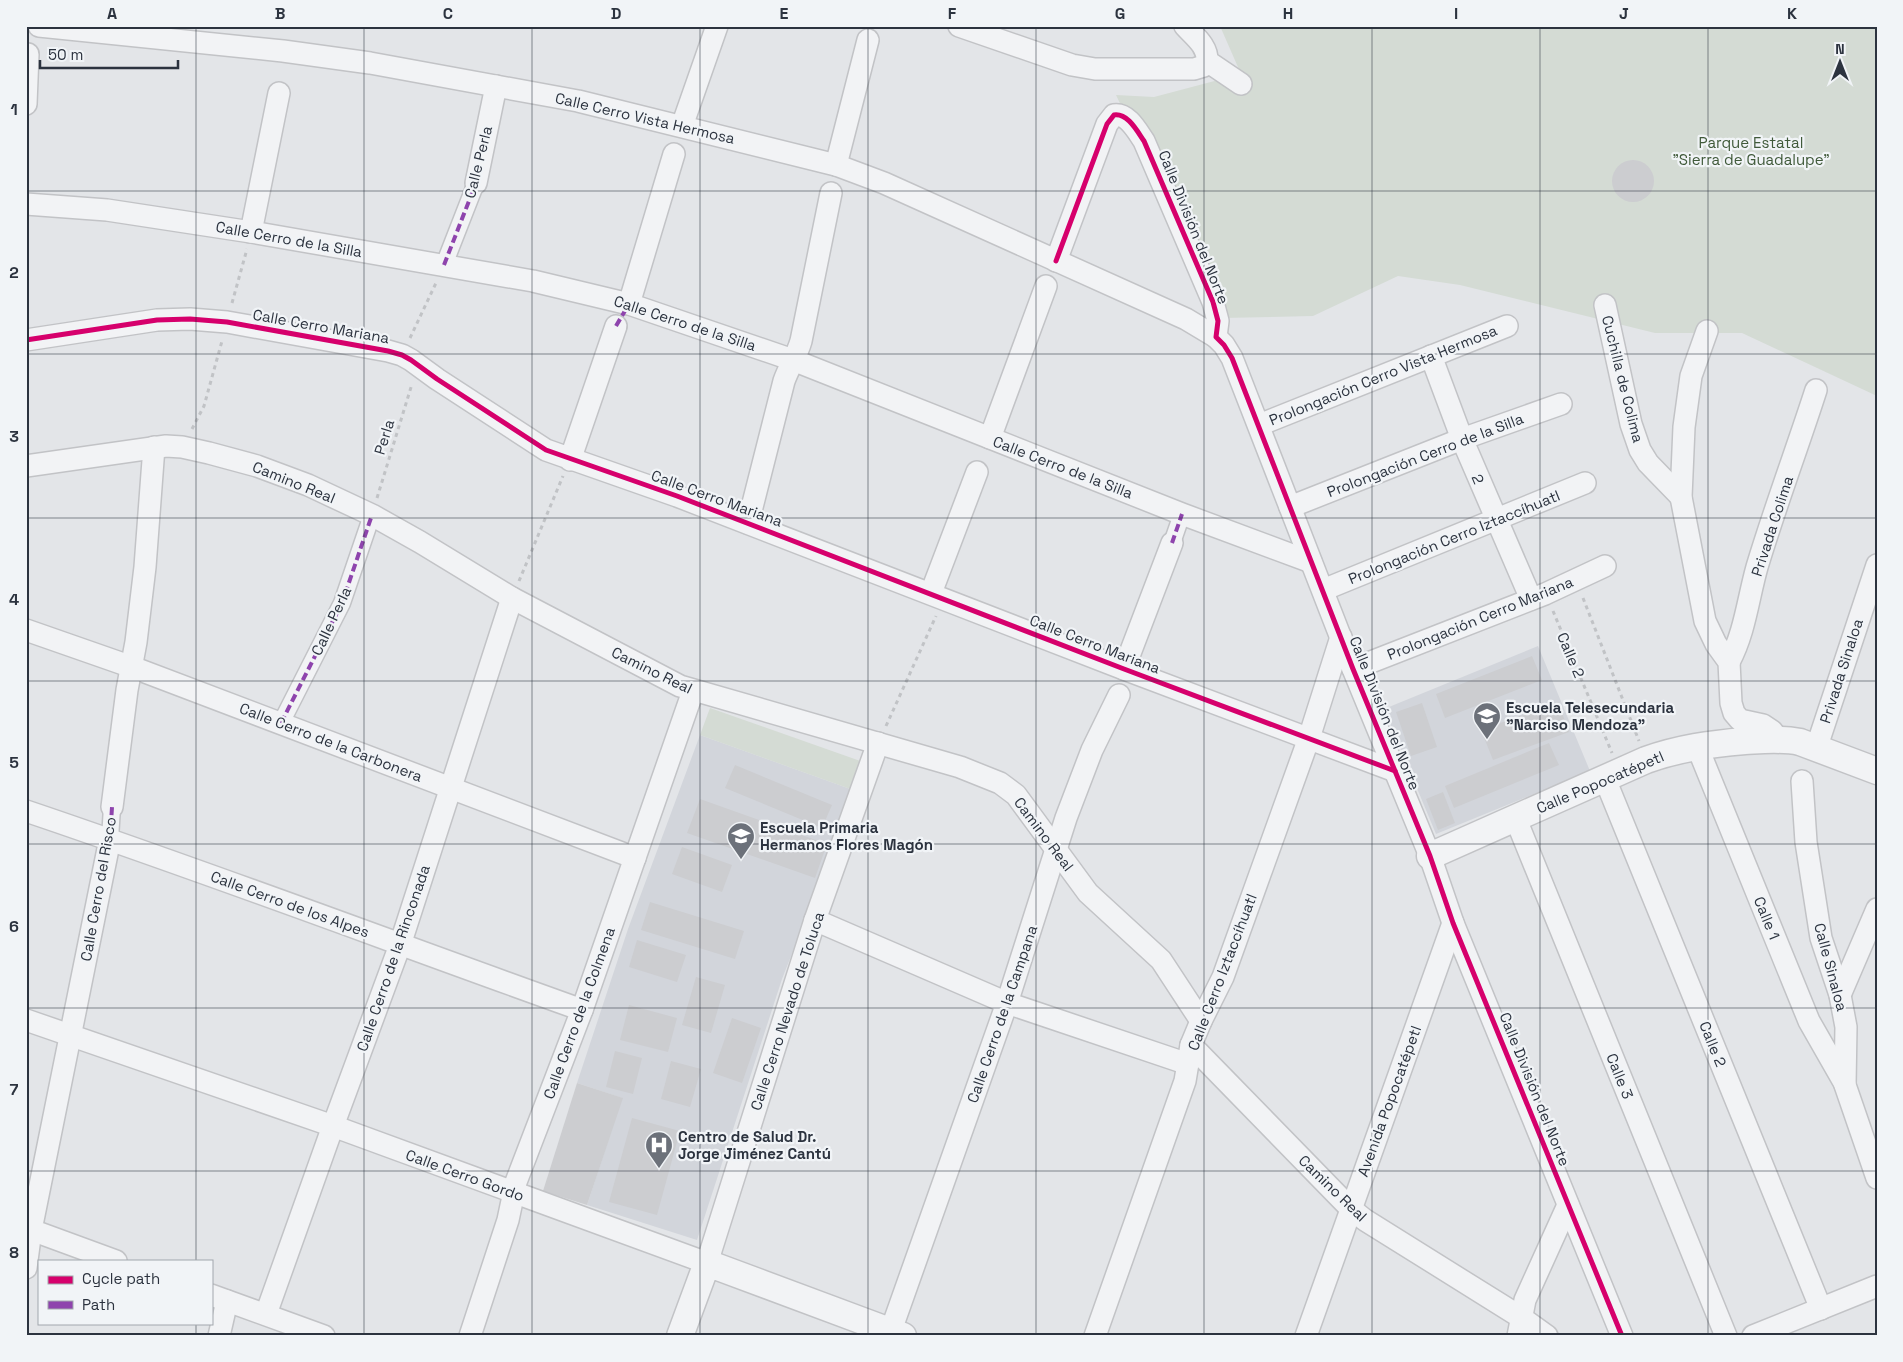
<svg xmlns="http://www.w3.org/2000/svg" width="1903" height="1362" viewBox="0 0 1903 1362" font-family="'Space Grotesk',sans-serif">
<style>
.built{fill:#d2d5db}
.green{fill:#d4dbd4}
.building{fill:#cccdd0}
.lines{fill:none;stroke-linecap:round;stroke-linejoin:round}
.pedestrian-casing{stroke:#c2c3c6;stroke-width:19}
.minor-casing{stroke:#c2c3c6;stroke-width:24}
.tertiary-casing{stroke:#c2c3c6;stroke-width:29}
.path{stroke:#c1c3c6;stroke-width:3;stroke-dasharray:4 4;stroke-linecap:butt}
.pedestrian{stroke:#f2f3f5;stroke-width:16}
.minor{stroke:#f2f3f5;stroke-width:21}
.tertiary{stroke:#f2f3f5;stroke-width:26}
.quiet{stroke:#8e44ad;stroke-width:4;stroke-dasharray:8 4;stroke-linecap:butt}
.cycleway-casing{stroke:#f1f4f7;stroke-width:8}
.cycleway{stroke:#d6006c;stroke-width:5}
.grid{fill:none;stroke:#2c333f;stroke-width:1;stroke-opacity:0.55}
.labels{text-anchor:middle;dominant-baseline:central;stroke-width:4.5;stroke-linejoin:round;paint-order:stroke}
.street-label{font-size:15px;fill:#2c333f;stroke:#f1f4f7}
.park-label{font-size:15px;fill:#405a3a;stroke:#f1f4f7}
.poi-label{font-size:15px;font-weight:bold;fill:#2c333f;stroke:#f1f4f7;text-anchor:start}
.neatline{fill:none;stroke:#2c333f;stroke-width:2}
.grid-label{font-size:16px;text-anchor:middle;font-weight:bold;fill:#2c333f}
</style>
<rect width="100%" height="100%" fill="#e3e5e8"/>
<g class="built">
<polygon points="1538,646 1590,771 1436,834 1384,709"/>
<polygon points="700,735 856,791 782,979 697,1240 587,1205 622,1098 577,1083 628,929"/>
</g>
<g class="green">
<polygon points="1220,26 1877,26 1877,396 1742,333 1655,333 1460,285 1398,276 1313,316 1222,318 1116,95 1154,97 1241,74"/>
<polygon points="710,708 866,763 856,791 700,735"/>
</g>
<g class="building">
<circle cx="1633" cy="181" r="21"/>
<polygon points="1532,656 1542,680 1445,718 1436,694"/>
<polygon points="1558,702 1569,732 1493,760 1481,730"/>
<polygon points="1422,703 1437,747 1411,756 1396,712"/>
<polygon points="1549,743 1559,765 1454,808 1445,786"/>
<polygon points="735,765 832,805 822,828 725,788"/>
<polygon points="1443,792 1455,823 1438,830 1426,799"/>
<polygon points="700,799 827,844 815,878 687,833"/>
<polygon points="682,847 732,865 722,892 672,874"/>
<polygon points="650,902 744,931 735,959 641,930"/>
<polygon points="637,940 686,955 677,982 629,967"/>
<polygon points="696,977 725,985 711,1033 682,1025"/>
<polygon points="629,1005 677,1018 668,1052 620,1040"/>
<polygon points="732,1018 761,1028 742,1083 713,1073"/>
<polygon points="615,1051 642,1058 633,1094 606,1087"/>
<polygon points="671,1061 701,1069 690,1107 661,1099"/>
<polygon points="577,1083 623,1098 587,1205 543,1191"/>
<polygon points="632,1118 680,1131 657,1215 609,1202"/>
</g>
<g class="lines">
<g class="pedestrian-casing">
<g id="pedestrian">
<polyline points="444,265 476,183"/>
<polyline points="1172,543 1182,514"/>
<polyline points="281,723 342,603 372,515"/>
<polyline points="110,839 112,807"/>
</g>
</g>
<g class="minor-casing">
<g id="minor">
<polyline points="39,26 283,51 370,63 578,101 836,165 884,183 1186,319 1216,337"/>
<polyline points="959,26 1072,65 1095,69 1194,69 1204,66 1207,61"/>
<path d="M1185 26C1194 36 1208 46 1207 61L1241 84"/>
<polyline points="26,104 28,54"/>
<polyline points="682,126 717,26"/>
<polyline points="836,165 868,40"/>
<polyline points="476,183 496,86"/>
<polyline points="26,204 107,210 251,232 533,281 629,304 793,360 1182,514 1311,562"/>
<polyline points="251,232 279,93"/>
<path d="M1056 261 1107 124 1114 115C1128 113 1137 131 1144 141L1213 302 1218 321 1216 337 1224 345 1232 358 1353 669 1430 856 1453 923 1622 1336"/>
<polyline points="629,304 674,154"/>
<polyline points="1605,305 1631,424 1640,450 1648,463 1681,497"/>
<polyline points="1707,331 1691,376 1684,427 1681,497 1705,621 1716,644 1729,662 1731,703 1734,713 1740,720 1763,725 1772,731 1778,739"/>
<polyline points="26,340 157,320 190,319 227,322 388,351 402,355 411,360 437,379 546,450 677,496 1124,669 1395,771"/>
<polyline points="1431,356 1462,439 1531,599"/>
<polyline points="1259,425 1507,326"/>
<polyline points="990,438 1046,286"/>
<polyline points="570,460 616,326"/>
<polyline points="26,466 166,446 182,447 209,453 257,466 308,485 372,515 420,542 512,598 680,686 960,767 1000,783 1016,795 1088,893 1161,960 1201,1021"/>
<polyline points="1290,507 1462,439 1561,404"/>
<path d="M748 523 784 381C789 367 797 355 801 341L831 193"/>
<polyline points="1323,590 1585,483"/>
<polyline points="931,593 977,472"/>
<polyline points="26,630 132,667 635,858"/>
<path d="M1729 662C1745 632 1748 599 1757 567 1775 507 1797 449 1816 390"/>
<polyline points="1124,669 1172,543"/>
<polyline points="1353,669 1545,594 1605,566"/>
<polyline points="1697,746 1809,1021 1845,1084"/>
<polyline points="1816,749 1877,565"/>
<polyline points="1605,779 1821,1309"/>
<polyline points="1802,781 1806,842 1821,938 1840,995 1846,1027 1845,1085 1877,1178"/>
<polyline points="112,807 127,690 136,642 145,567 154,447"/>
<path d="M26 811C213 874 397 944 582 1010"/>
<polyline points="1515,817 1726,1336"/>
<polyline points="815,920 1007,1003 1188,1064"/>
<polyline points="1840,995 1877,909"/>
<polyline points="26,1020 333,1126 707,1263 815,920 878,743"/>
<polyline points="1191,1045 1350,1208 1365,1220 1522,1318 1547,1336"/>
<polyline points="26,1228 116,1261"/>
<polyline points="26,1268 31,1230 110,839"/>
<polyline points="211,1295 324,1336"/>
<polyline points="266,1314 333,1126 400,945 512,598"/>
<polyline points="219,1336 227,1301"/>
<polyline points="470,1336 508,1220 516,1182 582,1010 693,691"/>
<polyline points="889,1336 1007,1003 1066,818 1092,750 1119,695"/>
<polyline points="1095,1336 1185,1081 1191,1045 1201,1021 1223,977 1309,738 1341,637"/>
<polyline points="1306,1336 1453,923"/>
<polyline points="1518,1336 1525,1300 1568,1205"/>
<polyline points="1753,1336 1877,1286"/>
</g>
</g>
<g class="tertiary-casing">
<g id="tertiary">
<path d="M1430 856 1646 760C1680 748 1710 744 1745 741 1764 740 1782 738 1800 742L1877 771"/>
<polyline points="680,1336 707,1263 903,1336"/>
</g>
</g>
<g class="path">
<polyline points="232,303 247,249"/>
<polyline points="410,338 436,283"/>
<polyline points="192,429 204,406 222,341"/>
<polyline points="377,498 412,384"/>
<polyline points="519,581 563,476"/>
<polyline points="1583,598 1639,741"/>
<polyline points="1553,611 1612,753"/>
<polyline points="886,726 936,616"/>
</g>
<use href="#pedestrian" class="pedestrian"/>
<use href="#minor" class="minor"/>
<use href="#tertiary" class="tertiary"/>
<g class="quiet">
<polyline points="444,265 476,183"/>
<polyline points="616,326 629,304"/>
<polyline points="1172,543 1182,514"/>
<polyline points="281,723 342,603 372,515"/>
<polyline points="110,839 112,807"/>
</g>
<g class="cycleway-casing">
<g id="cycleway">
<path d="M1056 261 1107 124 1114 115C1128 113 1137 131 1144 141L1213 302 1218 321 1216 337 1224 345 1232 358 1353 669 1430 856 1453 923 1622 1336"/>
<polyline points="26,340 157,320 190,319 227,322 388,351 402,355 411,360 437,379 546,450 677,496 1124,669 1395,771"/>
</g>
</g>
<use href="#cycleway" class="cycleway"/>
</g>
<path class="grid" d="M196 26V1261M364 26V1336M532 26V1336M700 26V1336M868 26V1336M1036 26V1336M1204 26V1336M1372 26V1336M1540 26V1336M1708 26V1336M26 191H1877M26 354H1877M26 518H1877M26 681H1877M26 844H1877M26 1008H1877M26 1171H1877M196 1323V1336"/>
<defs>
<g id="school-pin" transform="scale(1.4375)"><path d="M0 17L-7.5 6A9.5 9.5 0 1 1 7.5 6Z" fill="#6c717a" stroke="#f1f4f7"/><path d="M0-5L7-2L0 1L-7-2ZM-4 1L0 2.5L4 1V4Q0 6-4 4Z" fill="#fff"/></g>
<g id="hospital-pin" transform="scale(1.4375)"><path d="M0 17L-7.5 6A9.5 9.5 0 1 1 7.5 6Z" fill="#6c717a" stroke="#f1f4f7"/><path d="M-5-5h3v3.5h4V-5h3V5h-3V1.5h-4V5h-3Z" fill="#fff"/></g>
</defs>
<g fill-rule="evenodd">
<use href="#school-pin" x="1487" y="716"/>
<use href="#school-pin" x="741" y="836"/>
<use href="#hospital-pin" x="659" y="1145"/>
</g>
<g class="labels">
<g class="street-label">
<text transform="translate(645 118) rotate(13)">Calle Cerro Vista Hermosa</text>
<text transform="translate(478 162) rotate(-76)">Calle Perla</text>
<text transform="translate(1194 227) rotate(68)">Calle División del Norte</text>
<text transform="translate(289 239) rotate(10)">Calle Cerro de la Silla</text>
<text transform="translate(685 323) rotate(18)">Calle Cerro de la Silla</text>
<text transform="translate(321 326) rotate(10)">Calle Cerro Mariana</text>
<text transform="translate(1383 375) rotate(-22)">Prolongación Cerro Vista Hermosa</text>
<text transform="translate(1623 379) rotate(76)">Cuchilla de Colima</text>
<text transform="translate(384 437) rotate(-73)">Perla</text>
<text transform="translate(1425 455) rotate(-21)">Prolongación Cerro de la Silla</text>
<text transform="translate(1063 467) rotate(21)">Calle Cerro de la Silla</text>
<text transform="translate(1478 479) rotate(67)">2</text>
<text transform="translate(294 482) rotate(22)">Camino Real</text>
<text transform="translate(717 498) rotate(20)">Calle Cerro Mariana</text>
<text transform="translate(1772 526) rotate(-72)">Privada Colima</text>
<text transform="translate(1454 537) rotate(-22)">Prolongación Cerro Iztaccíhuatl</text>
<text transform="translate(1480 618) rotate(-22)">Prolongación Cerro Mariana</text>
<text transform="translate(331 621) rotate(-65)">Calle Perla</text>
<text transform="translate(1095 644) rotate(21)">Calle Cerro Mariana</text>
<text transform="translate(1571 655) rotate(67)">Calle 2</text>
<text transform="translate(652 670) rotate(26)">Camino Real</text>
<text transform="translate(1841 671) rotate(-72)">Privada Sinaloa</text>
<text transform="translate(1385 713) rotate(68)">Calle División del Norte</text>
<text transform="translate(331 742) rotate(21)">Calle Cerro de la Carbonera</text>
<text transform="translate(1600 782) rotate(-23)">Calle Popocatépetl</text>
<text transform="translate(1044 834) rotate(53)">Camino Real</text>
<text transform="translate(98 889) rotate(-80)">Calle Cerro del Risco</text>
<text transform="translate(290 904) rotate(20)">Calle Cerro de los Alpes</text>
<text transform="translate(1767 918) rotate(68)">Calle 1</text>
<text transform="translate(393 958) rotate(-71)">Calle Cerro de la Rinconada</text>
<text transform="translate(1831 967) rotate(75)">Calle Sinaloa</text>
<text transform="translate(1222 972) rotate(-69)">Calle Cerro Iztaccíhuatl</text>
<text transform="translate(787 1011) rotate(-72)">Calle Cerro Nevado de Toluca</text>
<text transform="translate(579 1013) rotate(-70)">Calle Cerro de la Colmena</text>
<text transform="translate(1002 1014) rotate(-71)">Calle Cerro de la Campana</text>
<text transform="translate(1713 1044) rotate(68)">Calle 2</text>
<text transform="translate(1620 1076) rotate(68)">Calle 3</text>
<text transform="translate(1535 1089) rotate(68)">Calle División del Norte</text>
<text transform="translate(1389 1101) rotate(-70)">Avenida Popocatépetl</text>
<text transform="translate(465 1175) rotate(20)">Calle Cerro Gordo</text>
<text transform="translate(1333 1188) rotate(44)">Camino Real</text>
</g>
<g class="park-label">
<text x="1751" y="142">Parque Estatal<tspan x="1751" dy="17">"Sierra de Guadalupe"</tspan></text>
</g>
<g class="poi-label">
<text x="1506" y="707">Escuela Telesecundaria<tspan x="1506" dy="17">"Narciso Mendoza"</tspan></text>
<text x="760" y="827">Escuela Primaria<tspan x="760" dy="17">Hermanos Flores Magón</tspan></text>
<text x="678" y="1136">Centro de Salud Dr.<tspan x="678" dy="17">Jorge Jiménez Cantú</tspan></text>
</g>
</g>
<rect width="1903" height="1362" fill="none" stroke="#f1f4f7" stroke-width="55"/>
<rect x="38" y="1260" width="175" height="65" fill="#f1f4f7" stroke="#a2a7ad"/>
<rect x="48" y="1276" width="25" height="8" fill="#d6006c" stroke="#a2a7ad"/>
<text x="82" y="1284" font-size="15" fill="#2c333f">Cycle path</text>
<rect x="48" y="1301" width="25" height="8" fill="#8e44ad" stroke="#a2a7ad"/>
<text x="82" y="1310" font-size="15" fill="#2c333f">Path</text>
<g transform="translate(1840 62)" stroke="#f1f4f7" stroke-width="4" paint-order="stroke">
<path d="M0-4L9 19L0 12L-9 19Z" fill="#2c333f"/>
<text y="-8" font-size="14" font-weight="bold" text-anchor="middle" fill="#2c333f">N</text>
</g>
<path d="M40 60v8h138v-8" fill="none" stroke="#2c333f" stroke-width="2.5"/>
<text x="48" y="60" font-size="15" fill="#2c333f" stroke="#f1f4f7" stroke-width="4" paint-order="stroke">50 m</text>
<rect x="28" y="28" width="1848" height="1306" class="neatline"/>
<g class="grid-label">
<text x="112" y="19">A</text>
<text x="280" y="19">B</text>
<text x="448" y="19">C</text>
<text x="616" y="19">D</text>
<text x="784" y="19">E</text>
<text x="952" y="19">F</text>
<text x="1120" y="19">G</text>
<text x="1288" y="19">H</text>
<text x="1456" y="19">I</text>
<text x="1624" y="19">J</text>
<text x="1792" y="19">K</text>
<text x="14" y="115">1</text>
<text x="14" y="278">2</text>
<text x="14" y="442">3</text>
<text x="14" y="605">4</text>
<text x="14" y="768">5</text>
<text x="14" y="932">6</text>
<text x="14" y="1095">7</text>
<text x="14" y="1258">8</text>
</g>
</svg>
